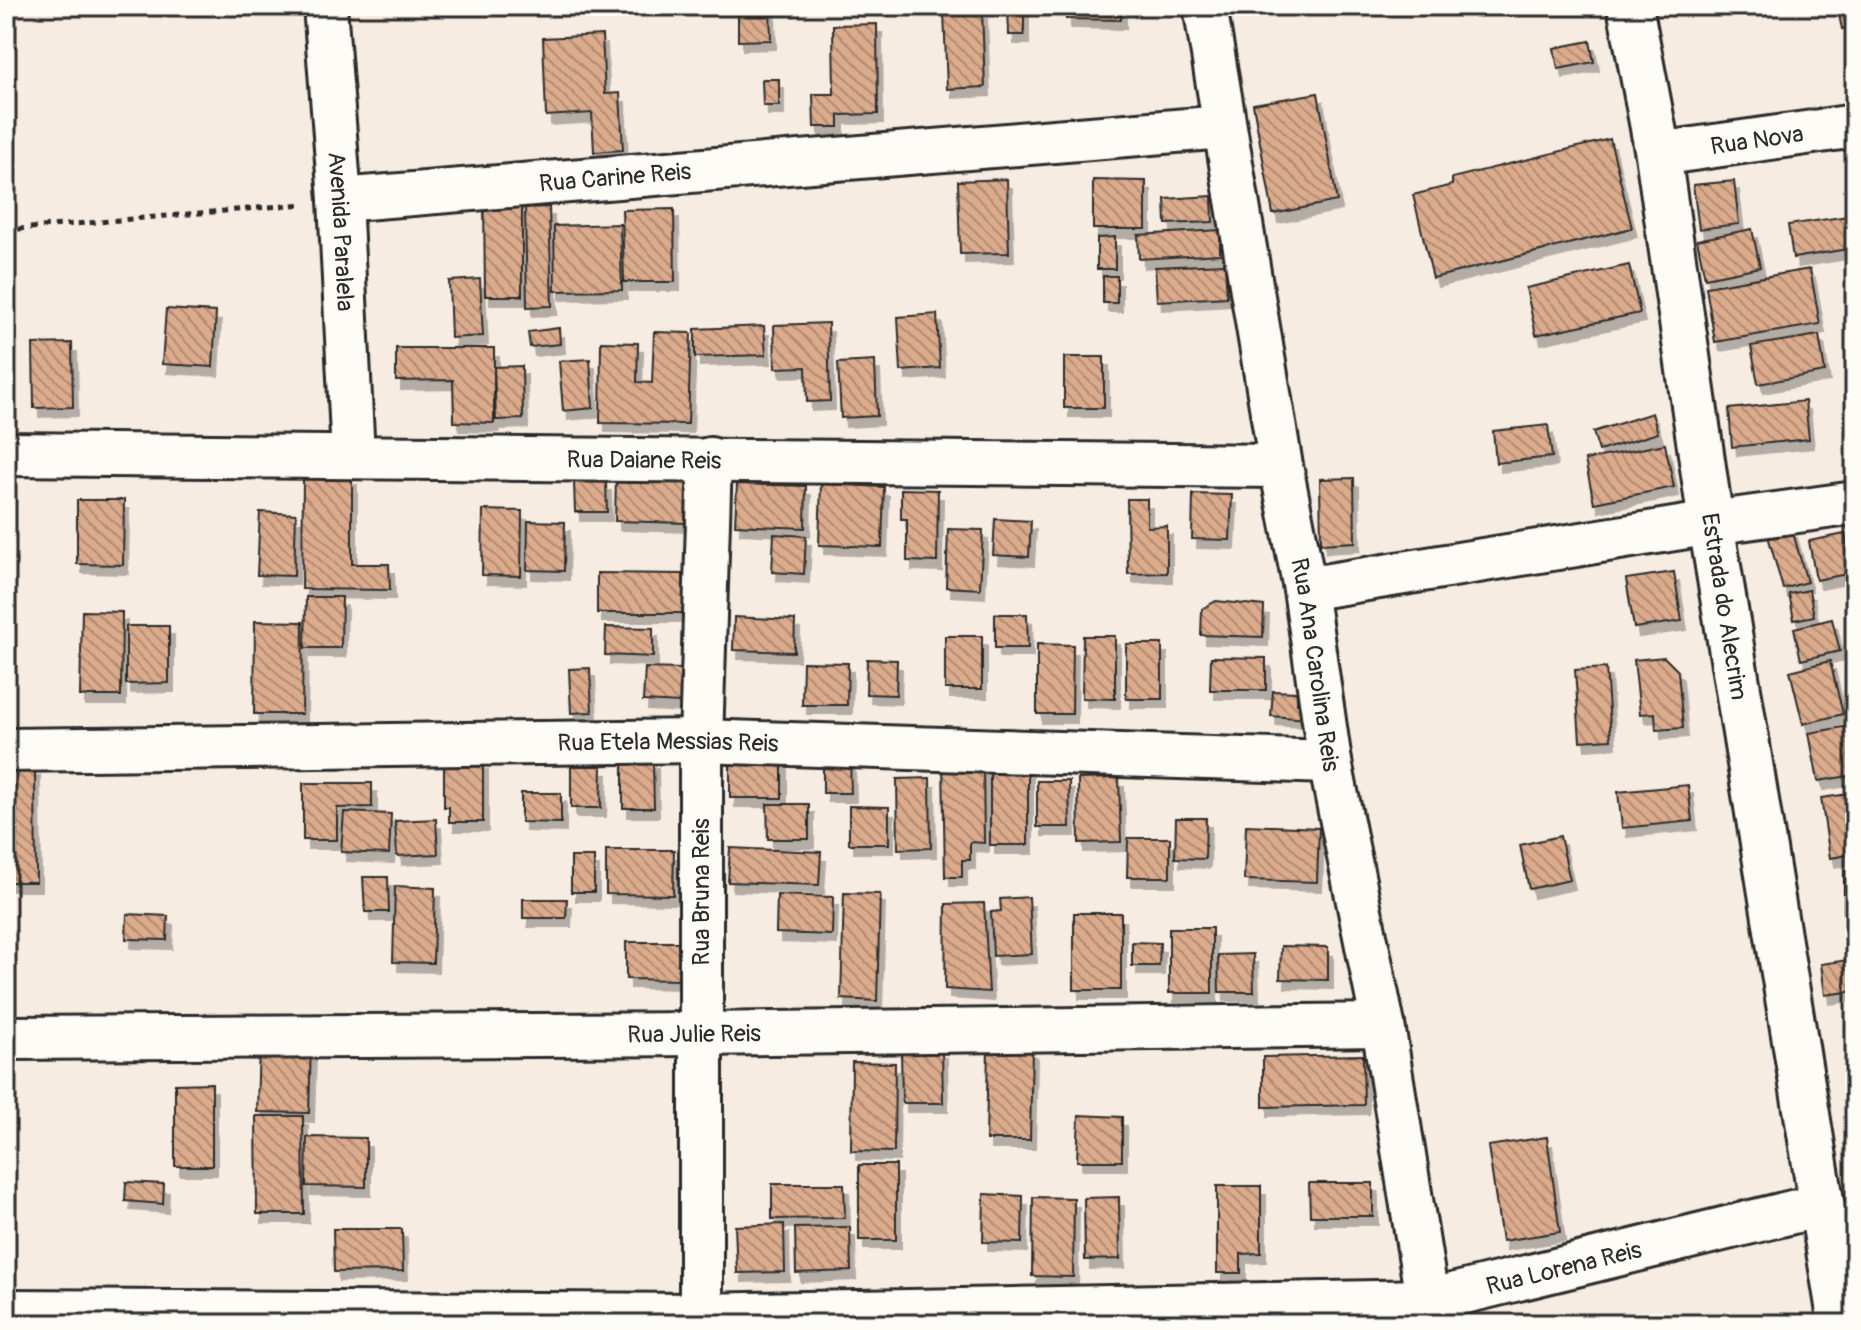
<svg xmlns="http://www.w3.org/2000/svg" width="1861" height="1330" viewBox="0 0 1861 1330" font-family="Pangolin,sans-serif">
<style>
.building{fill:url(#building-back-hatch);stroke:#2b2b2b;stroke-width:2;filter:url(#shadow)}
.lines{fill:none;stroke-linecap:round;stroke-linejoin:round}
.street-casing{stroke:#2b2b2b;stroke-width:48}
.secondary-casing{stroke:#2b2b2b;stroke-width:50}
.path{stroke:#2b2b2b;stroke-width:5;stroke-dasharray:6 6;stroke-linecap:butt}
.street{stroke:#fdfcf7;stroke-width:42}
.secondary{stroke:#fdfcf7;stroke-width:44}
.labels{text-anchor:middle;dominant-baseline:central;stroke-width:8;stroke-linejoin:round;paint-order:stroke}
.street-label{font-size:24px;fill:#2b2b2b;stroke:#fdfcf7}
</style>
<defs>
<pattern id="building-back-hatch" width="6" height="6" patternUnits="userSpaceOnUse" patternTransform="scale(2)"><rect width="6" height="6" fill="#dbab8c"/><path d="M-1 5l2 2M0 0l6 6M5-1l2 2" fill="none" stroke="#b28b73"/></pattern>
<filter id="shadow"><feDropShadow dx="5" dy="9" stdDeviation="0" flood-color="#0004"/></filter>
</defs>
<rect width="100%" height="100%" fill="#f6ece2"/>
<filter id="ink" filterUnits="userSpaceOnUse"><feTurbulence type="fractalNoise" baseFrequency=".0125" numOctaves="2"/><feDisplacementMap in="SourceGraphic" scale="16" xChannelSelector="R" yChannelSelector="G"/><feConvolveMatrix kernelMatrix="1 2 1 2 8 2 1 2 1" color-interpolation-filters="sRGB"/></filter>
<g filter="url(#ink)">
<g class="building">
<polygon points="738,6 770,6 771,40 738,41"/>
<polygon points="1008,6 1024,6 1024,35 1009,35"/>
<polygon points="1066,6 1121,6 1121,20 1066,19"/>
<polygon points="1837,6 1855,6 1855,26 1842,29"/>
<polygon points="982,10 985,87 947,89 944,12"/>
<polygon points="877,24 878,114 839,115 839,127 814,127 813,94 834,94 833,25"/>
<polygon points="602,35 605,94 620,93 623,150 594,152 592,113 546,116 543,38"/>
<polygon points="1590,41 1594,62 1558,69 1554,48"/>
<polygon points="762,79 779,79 779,106 763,106"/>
<polygon points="1318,93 1337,201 1273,214 1253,104"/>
<polygon points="1610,139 1632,228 1433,278 1413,195 1452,185 1452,178"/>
<polygon points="1007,179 1009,253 960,254 958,181"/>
<polygon points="1093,180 1146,181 1146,229 1093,229"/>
<polygon points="1734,181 1739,224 1699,229 1693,185"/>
<polygon points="1212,196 1213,222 1166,224 1165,199"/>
<polygon points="484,203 522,204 522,296 485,296"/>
<polygon points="549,207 552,306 527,307 525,208"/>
<polygon points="674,209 675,282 624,282 622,210"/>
<polygon points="1855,215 1855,248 1793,258 1788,225"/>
<polygon points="620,224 622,290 555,291 554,226"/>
<polygon points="1752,229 1760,267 1705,278 1697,240"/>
<polygon points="1220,230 1220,254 1139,259 1138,235"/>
<polygon points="1115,237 1115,269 1097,269 1097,238"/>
<polygon points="1225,264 1227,297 1157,301 1155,267"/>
<polygon points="1629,265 1640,313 1536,335 1526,288"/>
<polygon points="1810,269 1820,324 1715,342 1706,287"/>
<rect x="1103" y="276" width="14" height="27"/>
<polygon points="480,279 483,336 451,338 449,281"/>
<polygon points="166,309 216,312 213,367 162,364"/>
<polygon points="937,314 940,368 901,371 898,317"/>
<polygon points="828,323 830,401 807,402 806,367 775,368 774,325"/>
<polygon points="764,326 766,355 695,357 695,329"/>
<polygon points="559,328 560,344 530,347 528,332"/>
<polygon points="654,332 691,333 688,424 600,423 601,342 638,343 637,382 652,383"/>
<polygon points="1819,335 1825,372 1758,384 1751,346"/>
<polygon points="72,343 73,407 34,408 33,344"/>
<polygon points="396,348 494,348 494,423 454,422 453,380 396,381"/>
<rect x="1064" y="357" width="40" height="51"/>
<polygon points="590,359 593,408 563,411 559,361"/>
<polygon points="875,361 877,416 841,418 838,363"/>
<polygon points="522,366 523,419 496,420 494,367"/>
<polygon points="1805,401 1809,439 1732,447 1729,409"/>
<polygon points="1652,413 1658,433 1599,451 1593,432"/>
<polygon points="1548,425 1552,457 1496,463 1493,431"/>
<polygon points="1665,444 1674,487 1594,503 1585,460"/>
<polygon points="303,476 352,476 352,564 389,564 390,590 302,589"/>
<polygon points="616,476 687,479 686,523 615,521"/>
<polygon points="1354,478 1355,542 1321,544 1320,479"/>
<polygon points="574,482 606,482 607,512 575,512"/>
<polygon points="737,484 806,486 805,528 735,525"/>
<polygon points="821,484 884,487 882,547 819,545"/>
<polygon points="901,489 938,490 937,562 907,561 907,519 901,519"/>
<polygon points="1193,494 1232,495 1230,540 1192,539"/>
<polygon points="1127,499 1147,499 1147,527 1167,526 1167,573 1128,574"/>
<polygon points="77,500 124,500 123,565 77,564"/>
<polygon points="483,510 522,511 521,576 482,575"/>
<polygon points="260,512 296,514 294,576 257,575"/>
<polygon points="995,519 1031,521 1029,557 993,555"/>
<polygon points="528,521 565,522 564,571 527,570"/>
<polygon points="948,529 983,530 980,589 946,587"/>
<polygon points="1792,529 1807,582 1783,589 1768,536"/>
<polygon points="774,534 806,536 804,574 772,572"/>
<polygon points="1845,534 1852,573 1816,580 1809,541"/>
<polygon points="1674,572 1682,621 1634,628 1626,579"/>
<polygon points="597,573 683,574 683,613 597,613"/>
<polygon points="1809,590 1814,616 1794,620 1789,594"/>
<polygon points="306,597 342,597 341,648 305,648"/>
<polygon points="1216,601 1264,606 1263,637 1201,635 1202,609"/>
<polygon points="82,611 122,612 121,696 80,696"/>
<polygon points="995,614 1027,614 1028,648 995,648"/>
<polygon points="734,617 795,620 794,652 733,650"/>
<polygon points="1832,619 1840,651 1801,660 1794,628"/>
<polygon points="255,621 303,622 302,714 254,714"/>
<polygon points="126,626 169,626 169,683 126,684"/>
<polygon points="606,627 653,628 653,657 605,655"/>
<rect x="945" y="636" width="37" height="53"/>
<polygon points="1083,636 1115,636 1115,699 1082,698"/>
<polygon points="1037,644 1073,645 1072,714 1037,714"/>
<rect x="1126" y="644" width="36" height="55"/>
<polygon points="1211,657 1266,658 1266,690 1210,690"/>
<polygon points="1664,657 1678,671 1683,728 1656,730 1655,713 1640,714 1634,660"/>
<polygon points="867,659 897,660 896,695 866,694"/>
<polygon points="1830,661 1843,714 1803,724 1790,671"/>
<polygon points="803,662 848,663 847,705 802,705"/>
<polygon points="590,668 592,712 571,713 569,669"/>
<polygon points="645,668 681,669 680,703 643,701"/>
<polygon points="1606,668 1611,739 1580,741 1575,670"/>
<polygon points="1273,691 1297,692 1297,704 1309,704 1308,719 1271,716"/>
<polygon points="1855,725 1855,775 1818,781 1809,733"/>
<rect x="730" y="754" width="52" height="44"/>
<polygon points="823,758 850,758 851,793 823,793"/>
<polygon points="623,760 653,760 654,808 623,808"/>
<rect x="990" y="760" width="38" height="85"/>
<polygon points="483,761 483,822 449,822 449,807 444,807 444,762"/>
<polygon points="943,762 983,762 984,843 970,842 970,860 962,860 962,877 945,877"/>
<polygon points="571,766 602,766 601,808 571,808"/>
<polygon points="8,767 35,767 36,882 6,882"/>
<polygon points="930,778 931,848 898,849 897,779"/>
<polygon points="1119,778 1121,842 1079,843 1078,779"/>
<polygon points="1037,781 1069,781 1070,827 1037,827"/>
<polygon points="303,783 372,783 372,807 337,808 337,840 303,840"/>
<polygon points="1688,785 1692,821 1622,828 1618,792"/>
<polygon points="521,793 561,793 561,823 521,822"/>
<polygon points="1855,793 1855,854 1830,858 1821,798"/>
<polygon points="767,804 809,804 809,839 768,839"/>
<polygon points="849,806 889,807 889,844 849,844"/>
<polygon points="344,812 391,814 389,854 341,852"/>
<polygon points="1176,818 1206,818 1205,859 1175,858"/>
<polygon points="436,819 438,854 397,856 395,821"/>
<polygon points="1246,825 1319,828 1317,882 1244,880"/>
<polygon points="1560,836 1570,880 1529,889 1520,845"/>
<polygon points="1128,838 1170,838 1170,877 1127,877"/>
<polygon points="730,848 821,852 819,885 728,882"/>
<polygon points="606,850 674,850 673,895 606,894"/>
<rect x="571" y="857" width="23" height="35"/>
<polygon points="1844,871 1855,871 1855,926 1844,927"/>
<polygon points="363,877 388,877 389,912 365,912"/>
<polygon points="395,886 435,888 433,963 393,962"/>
<polygon points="844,893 880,894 877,1001 841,999"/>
<polygon points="777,895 833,897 832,935 776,933"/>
<polygon points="1029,897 1032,954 993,956 991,912 1001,911 1000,899"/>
<polygon points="523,899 567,899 566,918 523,918"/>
<polygon points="984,903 989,992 945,989 946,904"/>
<rect x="1074" y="913" width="47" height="77"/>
<polygon points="127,914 168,916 167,940 126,939"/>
<rect x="1169" y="928" width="43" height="65"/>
<polygon points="626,942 679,942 679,980 626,979"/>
<polygon points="1132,942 1160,943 1159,966 1132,966"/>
<polygon points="1281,946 1328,947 1328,980 1280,979"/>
<polygon points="1253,954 1254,992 1219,992 1218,955"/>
<polygon points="1855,959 1855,991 1825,995 1821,964"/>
<polygon points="1855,1026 1855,1062 1853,1063 1847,1028"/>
<polygon points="259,1043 311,1045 309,1113 257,1112"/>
<polygon points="988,1047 1032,1048 1030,1140 986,1140"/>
<polygon points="942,1049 943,1103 902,1103 901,1050"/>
<polygon points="1363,1055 1364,1105 1263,1107 1263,1057"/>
<polygon points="852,1062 895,1063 894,1152 851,1151"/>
<polygon points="212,1083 212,1166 175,1166 175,1084"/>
<polygon points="1855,1094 1855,1132 1848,1095"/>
<polygon points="1079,1115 1122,1117 1122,1161 1077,1161"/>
<polygon points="256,1116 303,1116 304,1214 257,1214"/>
<polygon points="307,1137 366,1138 366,1187 306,1186"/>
<polygon points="1547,1137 1560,1232 1502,1241 1488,1146"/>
<rect x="859" y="1165" width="37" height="75"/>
<polygon points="126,1182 164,1184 163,1204 125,1201"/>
<polygon points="1309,1183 1373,1183 1373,1216 1310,1216"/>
<polygon points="772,1184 844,1184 845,1218 772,1219"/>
<polygon points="1217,1186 1261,1186 1261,1253 1241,1254 1241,1273 1217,1273"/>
<polygon points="984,1194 1023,1196 1022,1243 983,1242"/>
<polygon points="1033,1197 1074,1198 1073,1277 1032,1276"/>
<polygon points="1119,1197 1120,1259 1085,1260 1084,1198"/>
<polygon points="784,1224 785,1272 737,1273 735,1226"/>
<polygon points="850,1227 851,1271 796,1273 795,1228"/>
<polygon points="333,1229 402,1229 403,1271 334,1272"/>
</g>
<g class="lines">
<g class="street-casing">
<g id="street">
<path id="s1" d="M325 6 340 200 353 456"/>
<path id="s2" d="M1205 6 1281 466 1305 589 1330 762 1383 1025 1431 1324"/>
<path id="s3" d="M1658 154 1855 126"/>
<path id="s4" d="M340 200 1224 127"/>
<path id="s5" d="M6 454 1281 466"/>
<polyline points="1305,589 1711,523 1855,503"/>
<path id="s6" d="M6 750 701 741 1330 762"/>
<path id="s7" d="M6 1038 702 1034 1383 1025"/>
<path id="s8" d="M6 1311 701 1315 1428 1301 1821 1205"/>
<polyline points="701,1324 701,741 710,459"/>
</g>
</g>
<g class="secondary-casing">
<g id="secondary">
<path id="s9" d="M1630 6 1658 154 1711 523 1841 1324"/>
</g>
</g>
<polyline class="path" points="6,230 304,204"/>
<use href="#street" class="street"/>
<use href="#secondary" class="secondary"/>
</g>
</g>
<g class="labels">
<g class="street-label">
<text stroke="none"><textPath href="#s3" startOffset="100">Rua Nova</textPath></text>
<text stroke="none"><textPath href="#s4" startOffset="276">Rua Carine Reis</textPath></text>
<text stroke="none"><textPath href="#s1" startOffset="226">Avenida Paralela</textPath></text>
<text stroke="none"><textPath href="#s5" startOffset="638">Rua Daiane Reis</textPath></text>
<text stroke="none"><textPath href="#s9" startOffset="608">Estrada do Alecrim</textPath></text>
<text stroke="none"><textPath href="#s2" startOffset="668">Rua Ana Carolina Reis</textPath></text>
<text stroke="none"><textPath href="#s6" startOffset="662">Rua Etela Messias Reis</textPath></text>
<text transform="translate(701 892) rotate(-90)">Rua Bruna Reis</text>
<text stroke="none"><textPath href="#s7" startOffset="688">Rua Julie Reis</textPath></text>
<text stroke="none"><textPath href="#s8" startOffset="1562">Rua Lorena Reis</textPath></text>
</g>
</g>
<rect width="1861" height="1330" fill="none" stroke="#fdfcf7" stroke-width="32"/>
<rect x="16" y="16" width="1829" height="1298" fill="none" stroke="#2b2b2b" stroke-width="3" filter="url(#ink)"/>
</svg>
